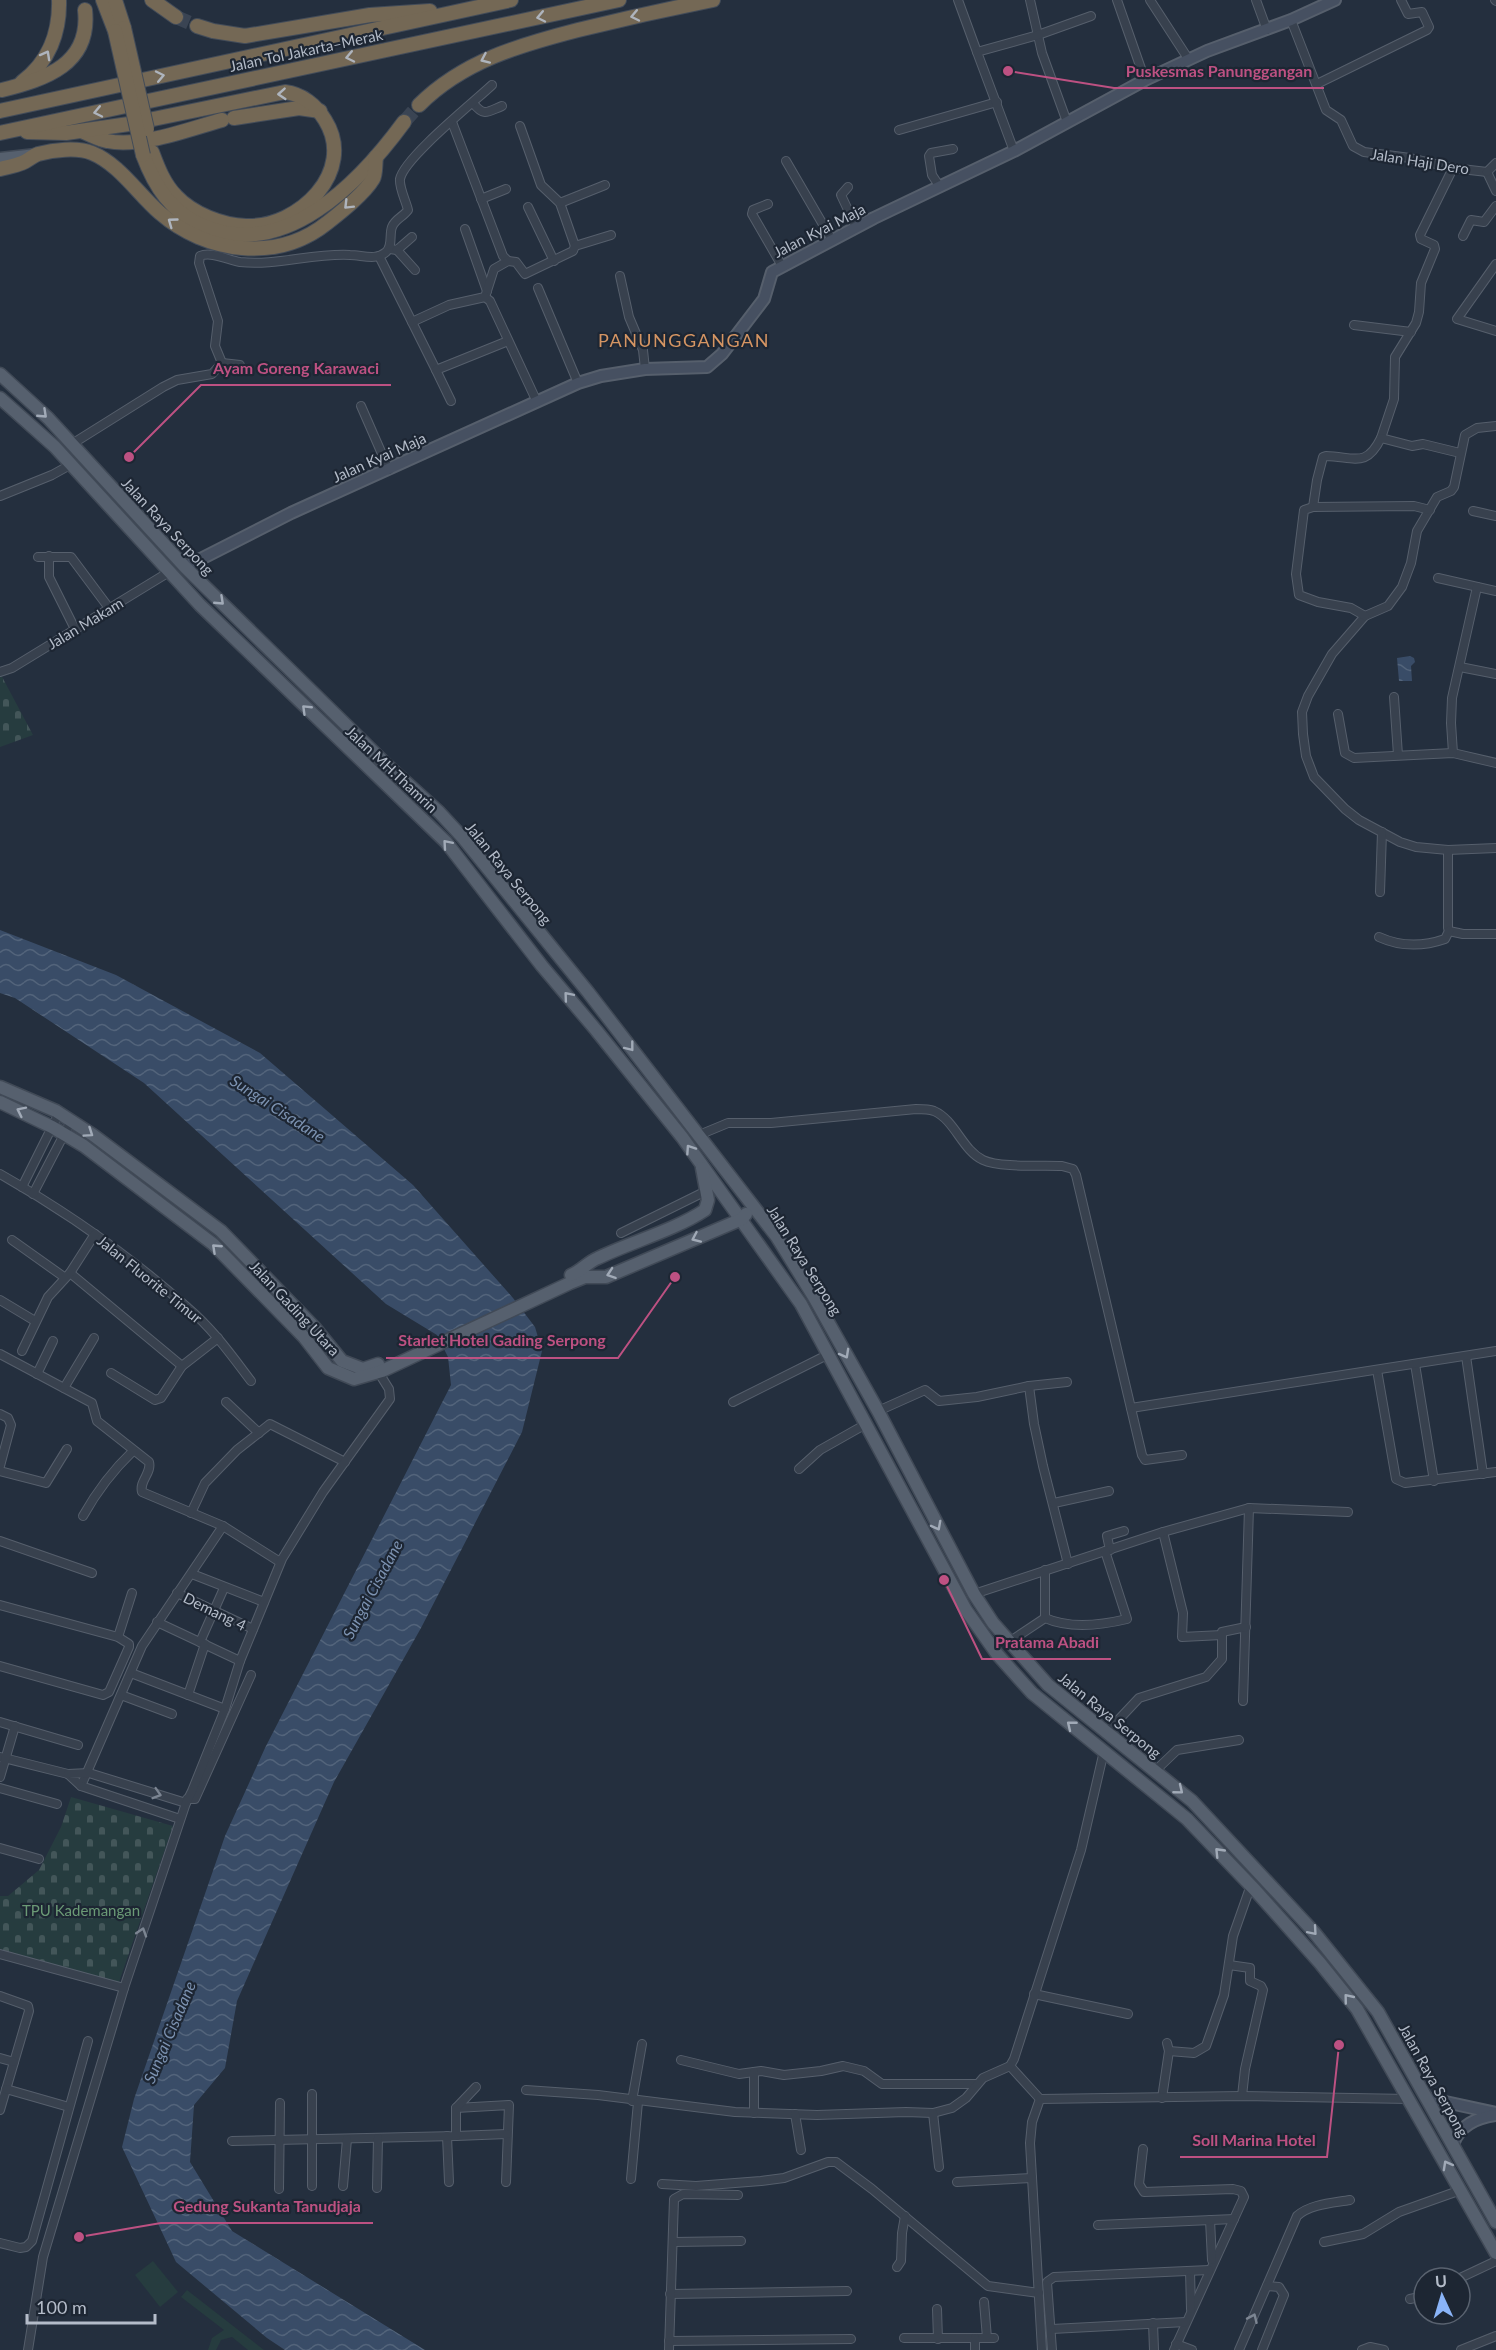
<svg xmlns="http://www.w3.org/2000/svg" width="1496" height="2350" viewBox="0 0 1496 2350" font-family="Lato,sans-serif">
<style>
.green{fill:#263c3f}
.cemetery{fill:url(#cemetery-stones)}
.water{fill:url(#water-waves)}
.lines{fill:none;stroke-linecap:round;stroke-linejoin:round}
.motorway-tunnel{stroke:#3a4453;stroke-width:14;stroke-dasharray:14 7;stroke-linecap:butt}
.minor-casing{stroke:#565f6c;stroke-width:10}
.secondary-casing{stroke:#565f6c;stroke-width:14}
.primary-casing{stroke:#414a57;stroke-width:15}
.motorway-casing{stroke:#434c59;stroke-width:16}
.minor{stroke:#38414e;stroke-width:8}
.secondary{stroke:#465061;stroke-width:10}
.primary{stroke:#56606e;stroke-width:12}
.motorway{stroke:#746855;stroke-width:14}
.motorway-bridge-casing{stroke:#434c59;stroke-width:16;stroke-linecap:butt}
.motorway-bridge{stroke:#746855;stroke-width:14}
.oneway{stroke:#aeb4bd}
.oneway2{stroke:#a1aab7}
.oneway3{stroke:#7c8592}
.labels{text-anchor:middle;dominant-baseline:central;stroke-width:4.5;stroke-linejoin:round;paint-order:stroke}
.street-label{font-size:15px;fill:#b4bcc9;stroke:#1d2633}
.park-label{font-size:15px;fill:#6b9a76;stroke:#1d2633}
.water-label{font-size:16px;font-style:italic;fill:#7c92b1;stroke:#1d2633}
.quarter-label{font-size:18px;letter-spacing:1.5px;fill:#d59563;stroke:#1d2633}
.leader{fill:none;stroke:#bd5182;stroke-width:2}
.callout-dot{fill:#bd5182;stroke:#1d2633;stroke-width:2}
.callout-label{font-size:16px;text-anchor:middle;font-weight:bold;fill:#bd5182;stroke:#1d2633;stroke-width:4.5;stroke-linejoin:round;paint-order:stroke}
</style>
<defs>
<pattern id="cemetery-stones" width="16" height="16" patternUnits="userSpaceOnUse" patternTransform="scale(1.5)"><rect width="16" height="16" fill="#263c3f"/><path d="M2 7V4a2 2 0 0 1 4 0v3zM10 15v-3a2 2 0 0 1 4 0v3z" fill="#435659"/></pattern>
<pattern id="water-waves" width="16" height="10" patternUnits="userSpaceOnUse" patternTransform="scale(1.5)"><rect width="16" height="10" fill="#394c67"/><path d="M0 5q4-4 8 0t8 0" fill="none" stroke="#53647b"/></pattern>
</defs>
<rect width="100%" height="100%" fill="#242f3e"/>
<g class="green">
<polygon points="153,2261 178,2292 160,2307 135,2275"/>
<polygon points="187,2290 264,2350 248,2350 232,2337 221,2340 216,2350 208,2350 212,2338 224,2330 181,2297"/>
</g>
<g class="cemetery">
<polygon points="0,673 33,735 0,747"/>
<polygon points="71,1797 173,1826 119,1982 0,1951 0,1896 8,1896 39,1870 61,1827"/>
</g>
<g class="water">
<polygon points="1410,656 1414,658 1415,662 1411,666 1412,681 1399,681 1397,658"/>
<polygon points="0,930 116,975 260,1053 413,1185 513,1298 535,1327 542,1351 522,1432 421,1628 334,1782 237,2001 225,2068 194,2105 190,2162 232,2231 425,2350 285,2350 267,2338 176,2262 122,2147 134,2099 225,1836 265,1748 451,1385 448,1357 437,1335 386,1304 144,1083 15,998 0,993"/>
</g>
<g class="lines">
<g class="motorway-tunnel">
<polyline points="176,17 197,26"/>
<polyline points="404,122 419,105"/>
</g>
<g class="minor-casing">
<g id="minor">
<polyline points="958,0 977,52"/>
<polyline points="1030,0 1042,53 1067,122"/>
<polyline points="1117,0 1145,80"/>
<polyline points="1150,0 1189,60"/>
<polyline points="1256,0 1267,30"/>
<polyline points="1495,0 1496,1"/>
<polyline points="1291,20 1326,110 1341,120 1353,146 1364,152 1410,158 1453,168 1487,172"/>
<polyline points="1317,84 1427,30 1429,27 1422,12 1408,14 1401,0"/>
<path d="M473 103C484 117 487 112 502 106"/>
<polyline points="452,122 503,256 508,261"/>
<polyline points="520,126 541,185 560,203 575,246"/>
<polyline points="899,130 997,102"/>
<polyline points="1014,151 977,52 1038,35 1091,16"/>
<polyline points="786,161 832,240"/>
<polyline points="1487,172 1496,191"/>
<polyline points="1487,172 1496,163"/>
<polyline points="848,187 841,195 856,227"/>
<polyline points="940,187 932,175 929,156 931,153 953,149"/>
<polyline points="481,199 506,189"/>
<polyline points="560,203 605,185"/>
<polyline points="768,204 753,210 752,214 782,266"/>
<polyline points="528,207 554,261"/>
<polyline points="465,229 487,291"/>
<polyline points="1463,236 1471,220 1484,222 1496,206"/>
<polyline points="390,249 397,250 412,237"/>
<polyline points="397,250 415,270"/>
<polyline points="379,256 436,370 508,341"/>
<polyline points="1496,264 1457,319 1496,331"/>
<polyline points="620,276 629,317 643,350 645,369"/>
<polyline points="538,288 578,383"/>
<polyline points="485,297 494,269 508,261 516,262 525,274 573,251 575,246 611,235"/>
<polyline points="485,297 490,301 537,402"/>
<polyline points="412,322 449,305 485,297"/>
<polyline points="1354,325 1411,332"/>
<path d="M222 363 215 346 218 321 199 263 200 256C211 251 228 260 240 262 276 266 313 253 350 255 362 255 376 261 386 252 393 246 389 235 392 227 395 219 403 217 408 210 406 201 399 188 400 179 404 158 474 102 492 85"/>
<polyline points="222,363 240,365"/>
<polyline points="436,370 451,401"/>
<polyline points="361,406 389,470"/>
<polyline points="1496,426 1477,428 1465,435 1454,487 1451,491 1437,497 1417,531 1411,563 1402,587 1388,606 1365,616 1332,654 1308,696 1302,712 1303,734 1306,756 1314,777 1345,809 1359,820 1400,842 1416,847 1448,850 1496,848"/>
<polyline points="1381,438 1394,399 1395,357 1416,323 1419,312 1421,283 1435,249 1434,245 1421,239 1420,235 1453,168"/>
<polyline points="72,444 163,387 177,380 212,374 222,363"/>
<polyline points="0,496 52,475 70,465"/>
<path d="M1313 507 1317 480 1323 457 1326 456C1355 457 1366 468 1381 438L1412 446 1423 444 1460 453"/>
<polyline points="1473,511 1496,516"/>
<polyline points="49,556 49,577 75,629"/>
<polyline points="38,557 71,557 109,608"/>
<polyline points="1438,578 1496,591"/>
<polyline points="1365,616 1351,608 1318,602 1299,595 1296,574 1304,510 1313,507 1414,506 1430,510"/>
<polyline points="1460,667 1496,674"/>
<polyline points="0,672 12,668 169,572"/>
<polyline points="1394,697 1398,755"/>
<polyline points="1338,714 1345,753 1354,758 1453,753 1496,763"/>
<polyline points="1453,753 1451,723 1452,698 1477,587"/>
<polyline points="1448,850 1448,928 1449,931 1463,934 1496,934"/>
<polyline points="1380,892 1382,832"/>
<path d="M1379 937C1401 947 1422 947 1445 939L1449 931"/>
<path d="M699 1135 728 1123H771L916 1109C921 1109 929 1109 934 1111 955 1120 962 1150 983 1160 1000 1168 1043 1165 1062 1166L1073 1169 1076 1175 1142 1455 1145 1460 1182 1455"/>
<path d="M0 1174C67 1212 131 1257 188 1308 213 1329 232 1356 251 1381"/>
<polyline points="22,1187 59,1113"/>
<polyline points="33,1194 71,1121"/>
<polyline points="621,1233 706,1191"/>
<polyline points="12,1240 64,1277"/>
<polyline points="70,1273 182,1366"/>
<polyline points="0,1300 35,1321"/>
<polyline points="22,1351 48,1297 70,1273 95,1234"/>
<path d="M0 1354 92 1403 97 1421 149 1462C152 1473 139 1481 142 1492L223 1526 280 1562"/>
<polyline points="1466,1356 1483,1474"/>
<polyline points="1415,1364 1434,1481"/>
<polyline points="1377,1370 1396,1479 1405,1483 1496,1472"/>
<polyline points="111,1373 155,1400 161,1398 182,1366 218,1338"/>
<polyline points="37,1374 53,1341"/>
<polyline points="1029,1386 1034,1424 1043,1466 1068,1564"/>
<polyline points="64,1388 94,1338"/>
<polyline points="226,1402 259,1433"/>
<polyline points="733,1402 829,1354"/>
<polyline points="1131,1408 1496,1351"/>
<polyline points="878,1411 925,1390 939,1401 977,1397 1029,1386 1067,1382"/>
<polyline points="0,1414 8,1418 11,1425 0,1466"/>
<polyline points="799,1469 820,1450 866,1424"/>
<polyline points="0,1471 46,1483 67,1449"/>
<polyline points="1054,1503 1109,1491"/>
<polyline points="191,1513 205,1483 237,1450 270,1424 345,1462"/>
<path d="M83 1516C97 1491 112 1471 133 1451"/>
<polyline points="1163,1532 1183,1613 1182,1637 1222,1635"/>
<polyline points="0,1541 92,1573"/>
<polyline points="1110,1550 1107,1536 1124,1531"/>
<polyline points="192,1574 264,1602"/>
<polyline points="177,1593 253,1629"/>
<polyline points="974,1594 1163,1532 1249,1508 1348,1512"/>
<polyline points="0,1605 118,1637 129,1644 129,1647 109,1692 103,1695 0,1666"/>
<path d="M1045 1618C1070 1629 1102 1625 1127 1619L1105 1551"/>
<polyline points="157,1622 240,1661"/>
<polyline points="118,1637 132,1593"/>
<polyline points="200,1642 224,1588"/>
<polyline points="1009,1642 1045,1618 1045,1570"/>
<polyline points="131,1673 225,1709"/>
<polyline points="121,1695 172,1714"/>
<polyline points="188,1695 205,1644"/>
<polyline points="1243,1701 1249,1508"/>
<polyline points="0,1722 78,1745"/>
<polyline points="1107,1732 1139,1698 1206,1677 1222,1659 1222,1632 1246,1627"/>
<polyline points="0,1757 68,1774"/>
<polyline points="1155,1771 1177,1750 1239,1740"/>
<polyline points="0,1777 15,1726"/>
<polyline points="81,1786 142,1646 223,1526"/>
<polyline points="0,1788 57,1804"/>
<polyline points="187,1799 195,1799 251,1675"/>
<polyline points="180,1819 81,1786 68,1774 89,1773 186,1803"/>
<polyline points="0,1848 39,1859"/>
<polyline points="0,1954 124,1988"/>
<polyline points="1229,1965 1250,1968 1250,1981 1261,1986 1263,1990 1245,2069 1242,2096"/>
<polyline points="1034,1994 1128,2014"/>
<polyline points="0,1996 28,2006 29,2011 0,2110"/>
<polyline points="1169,2051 1194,2053 1206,2046 1224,1995 1233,1936 1251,1885"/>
<polyline points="0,2058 14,2062"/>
<polyline points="681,2060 739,2074 761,2071 784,2075 821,2071 843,2066 864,2071 882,2084 977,2084"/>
<polyline points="1010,2066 1040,2099"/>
<polyline points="6,2089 69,2107"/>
<polyline points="526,2090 598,2095 735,2112 817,2115 906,2112 933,2113 952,2108 966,2098 983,2078 1010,2066 1014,2059 1081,1850 1104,1751"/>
<polyline points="1162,2098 1169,2051 1167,2043"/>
<polyline points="632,2101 642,2044"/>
<polyline points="456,2108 509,2105 506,2182"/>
<polyline points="754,2113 754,2072"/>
<polyline points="933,2113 939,2167"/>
<polyline points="795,2114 801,2150"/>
<polyline points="447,2136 449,2182"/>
<polyline points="456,2136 507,2134"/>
<polyline points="232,2141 456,2136 456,2108 476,2087"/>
<polyline points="1143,2149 1139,2184 1144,2192 1233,2189 1241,2191 1244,2197 1174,2350"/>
<polyline points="631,2179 638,2102"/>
<polyline points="957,2182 1032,2178"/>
<polyline points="662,2184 696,2186 761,2181 784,2178 828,2162 836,2162 872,2189 988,2286 1039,2293"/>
<polyline points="312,2186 312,2094"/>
<polyline points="343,2186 347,2139"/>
<polyline points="377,2188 378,2138"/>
<polyline points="279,2189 280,2103"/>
<polyline points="1210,2220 1212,2260"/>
<polyline points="1098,2225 1234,2219"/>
<polyline points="674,2242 741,2241"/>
<polyline points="1324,2242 1363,2234 1399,2212 1461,2190"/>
<polyline points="0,2243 20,2248 26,2247 32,2241 88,2041"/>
<polyline points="897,2267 901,2261 902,2233 905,2216"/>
<polyline points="1190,2271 1191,2309"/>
<polyline points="1460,2278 1496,2261"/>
<polyline points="670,2294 847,2291"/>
<polyline points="1410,2299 1424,2296"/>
<polyline points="984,2302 987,2338"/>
<polyline points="937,2309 938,2339"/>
<polyline points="1153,2323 1154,2350"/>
<polyline points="1052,2329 1186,2322"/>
<polyline points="904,2338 994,2338"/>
<polyline points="975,2338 975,2350"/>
<polyline points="669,2341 851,2339"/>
<polyline points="1176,2344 1192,2350"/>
<polyline points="28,2350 43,2257 124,1988 186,1803 192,1791 225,1709 240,1661 282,1559 323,1492 390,1399 389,1389 379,1373"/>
<polyline points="669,2350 674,2199 683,2194 738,2195"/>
<polyline points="1042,2350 1030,2143 1032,2122 1040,2099 1242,2096 1409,2099"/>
<polyline points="1052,2350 1047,2282 1054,2277 1209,2270"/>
<path d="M1239 2350 1297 2216C1310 2204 1333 2203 1350 2200"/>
<polyline points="1262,2350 1284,2295 1279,2287 1267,2286"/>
<polyline points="1362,2350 1370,2347 1384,2350"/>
<polyline points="1461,2350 1496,2336"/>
</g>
</g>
<g class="secondary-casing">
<g id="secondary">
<polyline points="185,567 291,513 578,383 601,376 645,369 707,367 722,354 764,299 772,272 874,218 1014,151 1145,80 1207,51 1291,20 1335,0"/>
<polyline points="1427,2098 1496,2113"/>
<path d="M1453 2144C1460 2125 1476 2118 1496 2115"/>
</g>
</g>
<g class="primary-casing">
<g id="primary">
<polyline points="0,159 36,155"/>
<polyline points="0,374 48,418 185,567 387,765 439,812 463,838 588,992 777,1237 814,1297 878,1411 974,1594 993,1623 1048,1685 1192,1801 1313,1931 1378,2012 1496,2222"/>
<polyline points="0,398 55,447 200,605 446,842 542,966 596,1030 682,1137 801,1304 966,1610 997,1654 1032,1693 1187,1819 1255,1890 1320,1963 1357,2009 1496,2253"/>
<polyline points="0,1087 56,1111 93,1135 221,1231 315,1328 342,1361 363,1369 378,1364"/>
<polyline points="0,1102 52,1127 84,1146 213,1244 304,1337 328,1368 354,1379 382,1371 570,1283 585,1277 606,1277 742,1219 746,1214"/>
<path d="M571 1275C581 1271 588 1262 598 1258 631 1242 675 1230 705 1210L708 1200 702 1168"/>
</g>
</g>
<g class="motorway-casing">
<g id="motorway">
<polyline points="103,0 115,31"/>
<polyline points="115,0 124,28"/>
<polyline points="152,0 176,17"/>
<polyline points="197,26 213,31 245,36 370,15 430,11"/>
<path d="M22 82C49 62 60 32 59 0"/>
<path d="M2 90C46 79 91 64 85 10"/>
<path d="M419 105C463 61 520 45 578 30 623 19 668 9 713 0"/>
<polyline points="0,111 511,0"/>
<polyline points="234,118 299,108 320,111"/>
<path d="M81 131C89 134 99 140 107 141 141 148 189 129 222 120"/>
<path d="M27 132 66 133 129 124 285 92C302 94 316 105 325 120 357 171 299 228 246 226 222 225 193 214 176 196 164 184 158 168 152 152"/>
<polyline points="0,133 619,0"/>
<path d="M143 155C155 187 171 212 203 226 285 261 360 182 404 122"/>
<path d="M0 169C7 167 15 166 22 163 28 161 32 156 38 154 53 150 77 147 92 153 119 164 138 194 160 213 206 253 277 263 327 223 341 212 364 194 373 179 376 174 375 163 376 157"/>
</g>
</g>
<use href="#minor" class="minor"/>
<use href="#secondary" class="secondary"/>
<use href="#primary" class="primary"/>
<use href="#motorway" class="motorway"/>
<g class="motorway-bridge-casing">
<g id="motorway-bridge">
<polyline points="124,28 147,129"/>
<polyline points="115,31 143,155"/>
</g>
</g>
<use href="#motorway-bridge" class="motorway-bridge"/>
</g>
<defs><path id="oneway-chevron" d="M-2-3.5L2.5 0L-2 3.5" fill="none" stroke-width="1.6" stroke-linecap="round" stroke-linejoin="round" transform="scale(1.5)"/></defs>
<g class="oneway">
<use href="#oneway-chevron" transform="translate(635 16) rotate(168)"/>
<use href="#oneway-chevron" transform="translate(541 17) rotate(168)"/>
<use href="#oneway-chevron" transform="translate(46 55) rotate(-61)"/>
<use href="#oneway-chevron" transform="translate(350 57) rotate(168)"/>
<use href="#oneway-chevron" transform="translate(485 59) rotate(156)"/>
<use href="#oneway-chevron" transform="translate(160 76) rotate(-12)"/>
<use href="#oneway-chevron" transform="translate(282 94) rotate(176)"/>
<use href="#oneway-chevron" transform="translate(98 112) rotate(168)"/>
<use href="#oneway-chevron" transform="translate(348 205) rotate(135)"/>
<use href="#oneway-chevron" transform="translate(172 222) rotate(-144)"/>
</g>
<g class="oneway2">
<use href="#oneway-chevron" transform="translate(43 414) rotate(43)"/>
<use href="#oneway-chevron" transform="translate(220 601) rotate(43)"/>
<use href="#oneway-chevron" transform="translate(306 709) rotate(-136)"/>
<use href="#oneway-chevron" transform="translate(447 844) rotate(-131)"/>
<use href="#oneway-chevron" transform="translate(568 996) rotate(-130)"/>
<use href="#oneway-chevron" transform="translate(630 1047) rotate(52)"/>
<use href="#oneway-chevron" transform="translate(21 1111) rotate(-154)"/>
<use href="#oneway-chevron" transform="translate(89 1133) rotate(34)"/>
<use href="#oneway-chevron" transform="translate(690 1149) rotate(-124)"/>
<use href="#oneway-chevron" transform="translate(696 1238) rotate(156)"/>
<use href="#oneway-chevron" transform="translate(216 1248) rotate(-137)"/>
<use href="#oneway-chevron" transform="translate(611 1274) rotate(161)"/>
<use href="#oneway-chevron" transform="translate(845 1354) rotate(61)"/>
<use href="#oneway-chevron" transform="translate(937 1526) rotate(62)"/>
<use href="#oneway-chevron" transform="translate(1071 1725) rotate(-141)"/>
<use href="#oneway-chevron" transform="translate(1179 1790) rotate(39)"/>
<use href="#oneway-chevron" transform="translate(1219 1852) rotate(-134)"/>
<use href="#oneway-chevron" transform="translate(1313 1931) rotate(49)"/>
<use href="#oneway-chevron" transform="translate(1348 1998) rotate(-129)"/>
<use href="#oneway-chevron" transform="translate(1447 2165) rotate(-119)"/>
</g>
<g class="oneway3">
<use href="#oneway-chevron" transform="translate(157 1794) rotate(17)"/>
<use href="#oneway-chevron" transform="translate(142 1932) rotate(-72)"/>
<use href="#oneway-chevron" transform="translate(1253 2318) rotate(-66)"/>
</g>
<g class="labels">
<g class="street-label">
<text transform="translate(306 50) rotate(-12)">Jalan Tol Jakarta–Merak</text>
<text transform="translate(1420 161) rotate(9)">Jalan Haji Dero</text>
<text transform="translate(819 230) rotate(-27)">Jalan Kyai Maja</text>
<text transform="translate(379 457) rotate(-24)">Jalan Kyai Maja</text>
<text transform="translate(168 526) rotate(47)">Jalan Raya Serpong</text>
<text transform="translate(85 623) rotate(-31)">Jalan Makam</text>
<text transform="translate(392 769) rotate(43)">Jalan MH.Thamrin</text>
<text transform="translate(509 873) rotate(51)">Jalan Raya Serpong</text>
<text transform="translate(805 1260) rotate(58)">Jalan Raya Serpong</text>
<text transform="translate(150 1279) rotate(39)">Jalan Fluorite Timur</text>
<text transform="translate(295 1308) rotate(47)">Jalan Gading Utara</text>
<text transform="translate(215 1611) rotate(26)">Demang 4</text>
<text transform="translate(1110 1715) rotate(39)">Jalan Raya Serpong</text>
<text transform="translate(1434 2080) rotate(61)">Jalan Raya Serpong</text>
</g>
<g class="park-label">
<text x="81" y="1910">TPU Kademangan</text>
</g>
<g class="water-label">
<text transform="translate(278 1108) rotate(33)">Sungai Cisadane</text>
<text transform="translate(372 1589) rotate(-62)">Sungai Cisadane</text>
<text transform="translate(169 2032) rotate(-67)">Sungai Cisadane</text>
</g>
<g class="quarter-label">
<text x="684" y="340">PANUNGGANGAN</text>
</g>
</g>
<path class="leader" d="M1008 71L1114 88H1324M129 457L201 385H391M675 1277L618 1358H386M944 1580L982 1659H1111M1339 2045L1327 2157H1180M79 2237L161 2223H373"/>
<g class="callout-dot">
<circle cx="1008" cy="71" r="6"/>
<circle cx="129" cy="457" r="6"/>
<circle cx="675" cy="1277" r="6"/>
<circle cx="944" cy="1580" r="6"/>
<circle cx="1339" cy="2045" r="6"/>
<circle cx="79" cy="2237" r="6"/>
</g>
<g class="callout-label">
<text x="1219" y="77">Puskesmas Panunggangan</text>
<text x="296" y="374">Ayam Goreng Karawaci</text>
<text x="502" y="1346">Starlet Hotel Gading Serpong</text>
<text x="1047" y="1648">Pratama Abadi</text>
<text x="1254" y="2146">Soll Marina Hotel</text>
<text x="267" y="2212">Gedung Sukanta Tanudjaja</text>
</g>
<g transform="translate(1442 2296) rotate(356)"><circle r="28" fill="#1d2633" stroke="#59626f" stroke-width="1.5"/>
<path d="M0-4.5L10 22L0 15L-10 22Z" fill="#8ab4f8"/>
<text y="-9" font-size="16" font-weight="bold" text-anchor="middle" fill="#b4bcc9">U</text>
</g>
<path d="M27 2314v9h128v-9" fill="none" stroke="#b4bcc9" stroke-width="3"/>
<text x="36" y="2314" font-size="18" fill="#b4bcc9" stroke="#1d2633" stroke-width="4.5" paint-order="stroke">100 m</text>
</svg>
